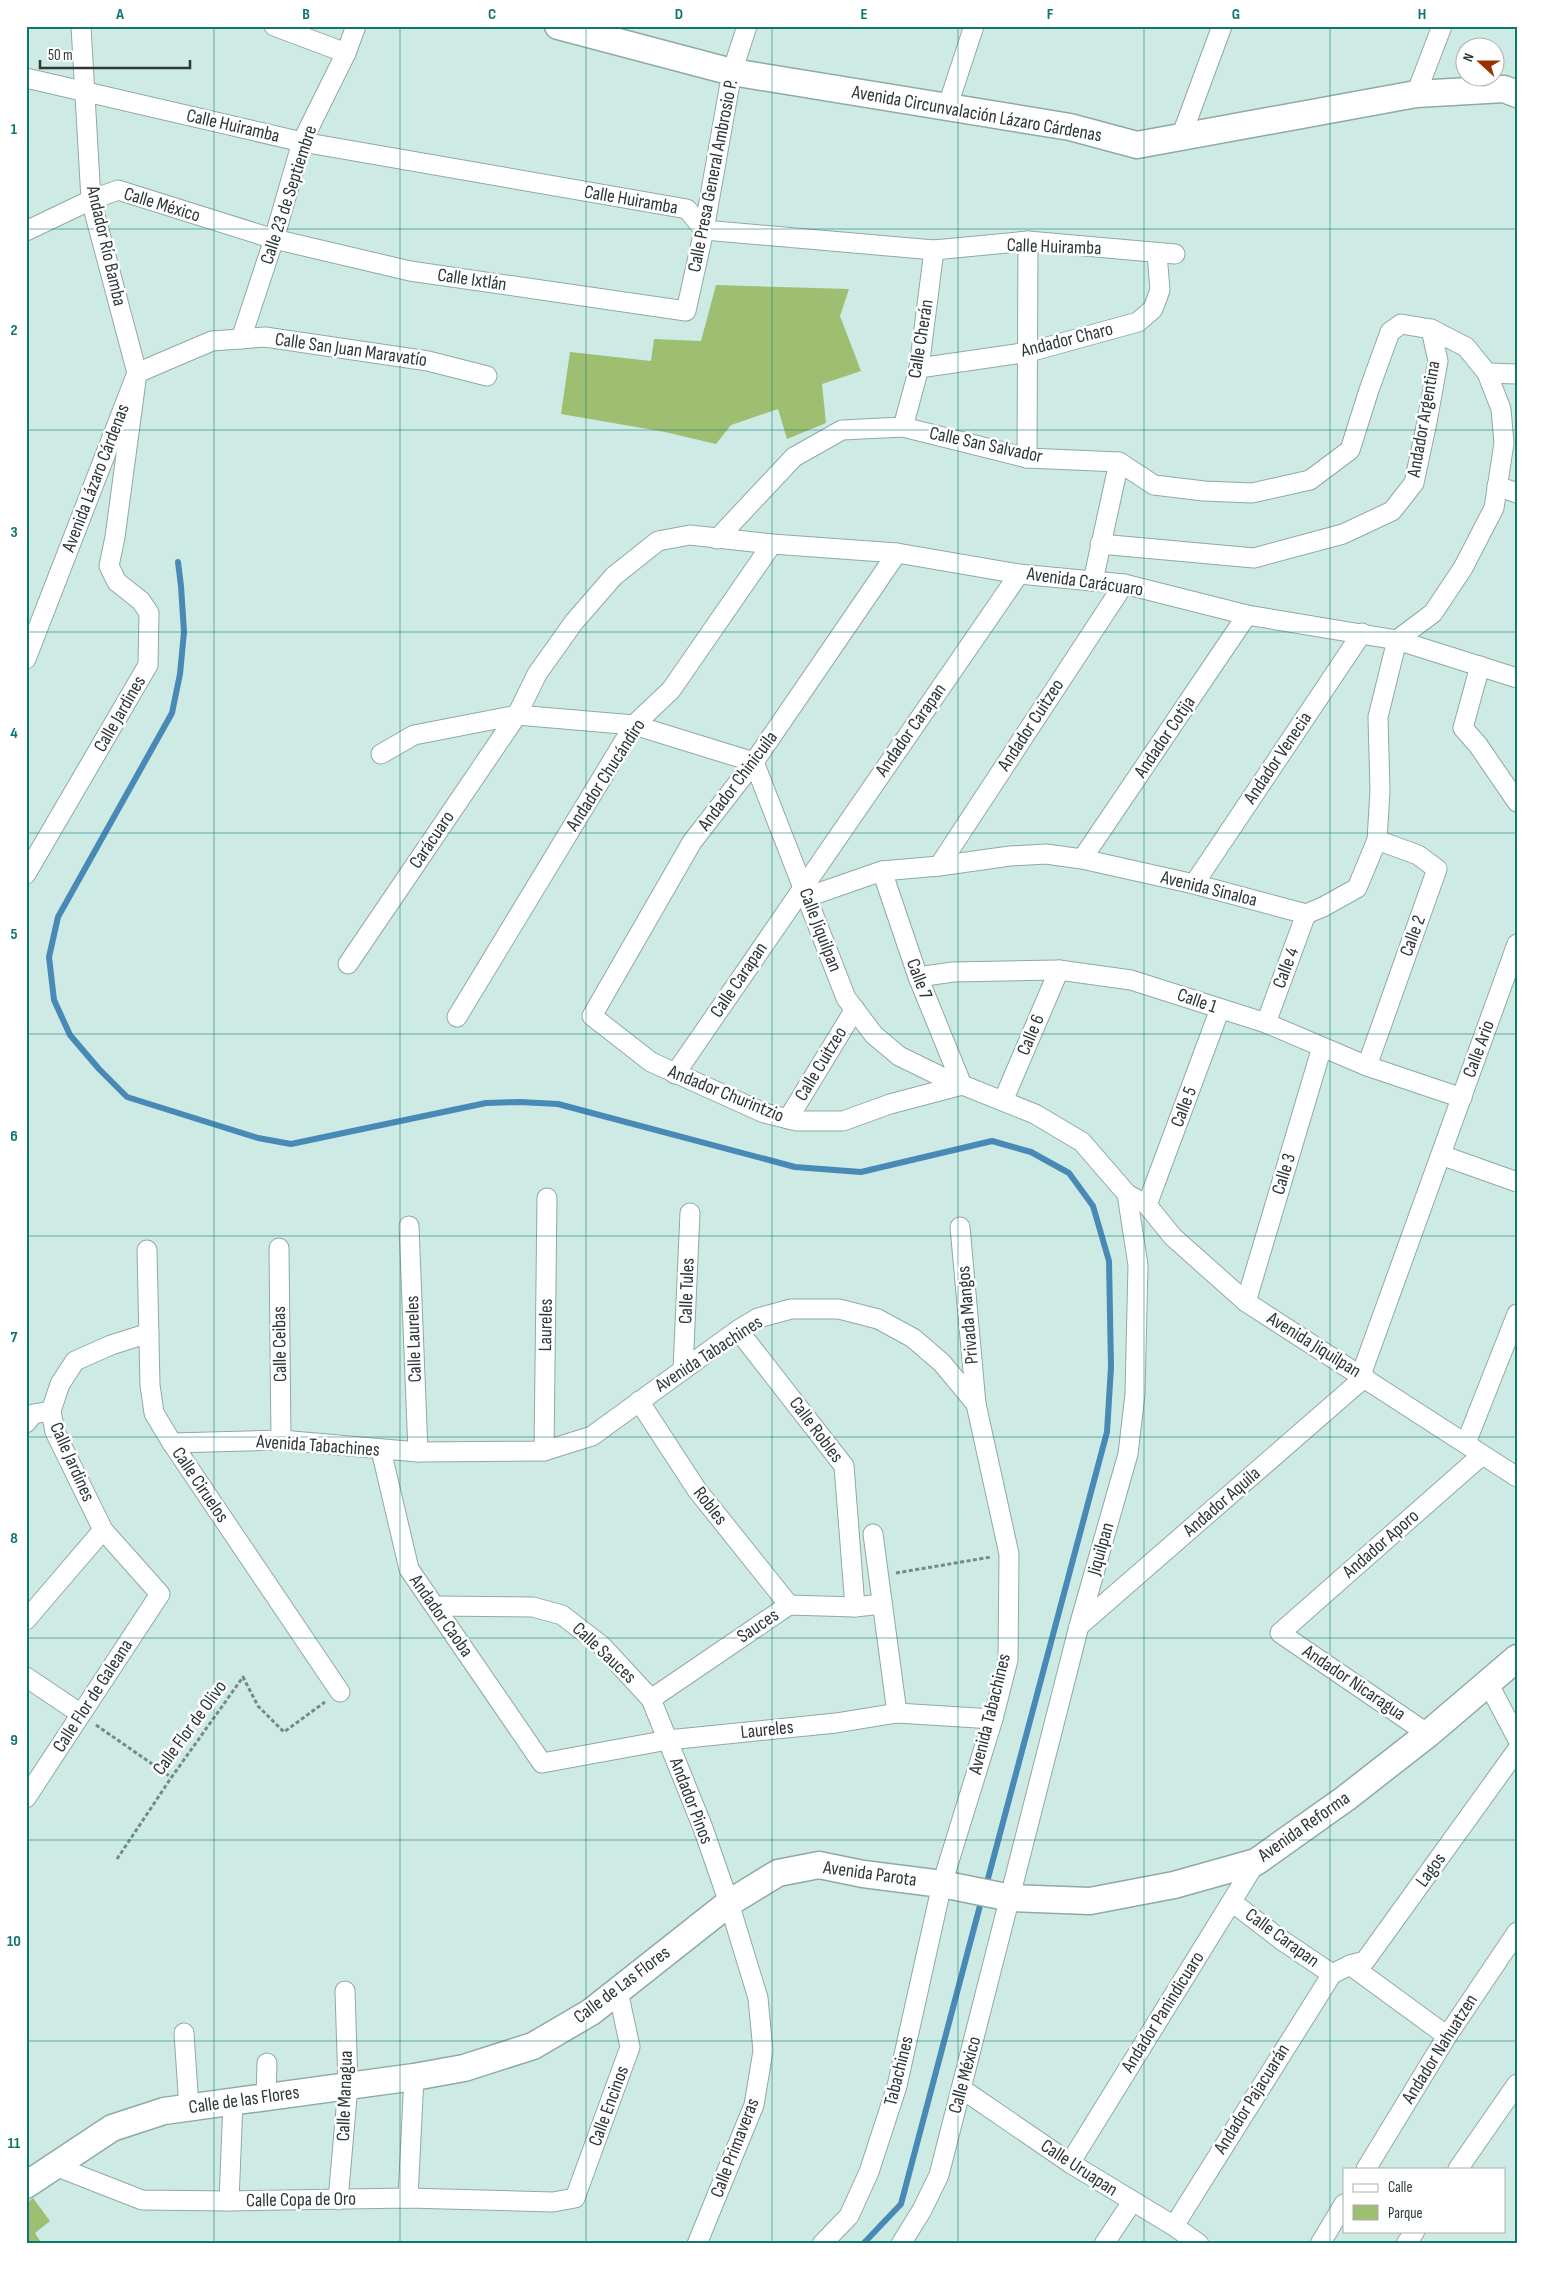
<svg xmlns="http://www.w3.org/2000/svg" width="1543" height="2270" viewBox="0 0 1543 2270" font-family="'Sofia Sans Condensed',sans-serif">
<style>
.green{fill:#9ebe72}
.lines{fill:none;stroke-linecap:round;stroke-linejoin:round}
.stream{stroke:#4889b6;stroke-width:6}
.street-casing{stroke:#8faaa6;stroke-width:21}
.secondary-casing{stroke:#8faaa6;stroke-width:29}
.path{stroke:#768986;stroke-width:3;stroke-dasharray:4 2.5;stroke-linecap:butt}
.street{stroke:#fff;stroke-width:19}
.secondary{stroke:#fff;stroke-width:26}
.grid{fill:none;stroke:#0f766e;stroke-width:1;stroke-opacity:0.55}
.labels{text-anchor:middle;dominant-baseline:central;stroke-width:5;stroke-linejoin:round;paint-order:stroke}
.street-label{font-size:19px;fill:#2d3837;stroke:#fff}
.neatline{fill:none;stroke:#0f766e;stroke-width:2}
.grid-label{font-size:16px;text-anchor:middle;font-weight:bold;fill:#0f766e}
</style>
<rect width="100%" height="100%" fill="#cdeae5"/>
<g class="green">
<polygon points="716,285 849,289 840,316 861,371 822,384 826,423 787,439 778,409 731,425 716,444 665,432 561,414 570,352 651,361 654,339 701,341"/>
<polygon points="33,2198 50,2221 35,2233 42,2244 26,2244 26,2204"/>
</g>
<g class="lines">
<g class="stream">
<polyline points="178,562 181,586 184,632 180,674 172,713 58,917 49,957 54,1000 70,1035 99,1069 127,1097 258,1138 291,1144 486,1103 520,1102 558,1104 795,1167 861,1172 992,1141 1031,1152 1069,1173 1093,1206 1109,1261 1111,1367 1107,1432 986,1886"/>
<polyline points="863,2244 901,2204 982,1898"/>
</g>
<g class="street-casing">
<g id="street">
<polyline points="274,26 346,53"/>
<polyline points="26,78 302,142 687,209 704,230 934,250 1028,241 1175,254"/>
<polyline points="1416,94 1442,26"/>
<polyline points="947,108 974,26"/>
<polyline points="1181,137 1222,26"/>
<polyline points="26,231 91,200 118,190 274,239 410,271 686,311 704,230 732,72 747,26"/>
<polyline points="241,339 274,239 302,142 346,53 356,26"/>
<polyline points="919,368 1029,352 1138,322 1153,309 1160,290 1157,254"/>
<polyline points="1487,373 1517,374"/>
<polyline points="903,427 919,368 934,250"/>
<polyline points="1027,458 1028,241"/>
<polyline points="1497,486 1517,493"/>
<polyline points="717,539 794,457 842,430 903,427 1027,458 1119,462 1154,485 1204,491 1252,493 1310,480 1350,450 1369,390 1390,332 1401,324 1431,329"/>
<polyline points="1100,544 1254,558 1343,534 1392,511 1414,483 1427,422 1438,361 1431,329 1466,347 1487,373 1501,409 1504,443 1494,508 1463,568 1433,613 1397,640"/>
<polyline points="1093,581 1119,462"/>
<polyline points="26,659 137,373 212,341 265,337 428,361 487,376"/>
<polyline points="1480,666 1463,728 1478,745 1517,802"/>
<polyline points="381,754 414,735 517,715 634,725 754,762 846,998 874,1035 899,1056 940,1076 1035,1114 1082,1142 1127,1194 1147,1205 1173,1237 1246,1302 1517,1477"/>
<polyline points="1082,859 1247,615"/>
<polyline points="939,866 1124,584"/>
<polyline points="882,871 918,977 962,1085 890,1104 843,1121 797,1121 764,1113 651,1062 592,1016 692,842 754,762 897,553"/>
<polyline points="26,874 148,665 149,613 141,601 117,582 109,566 115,537 137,373 91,200 81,26"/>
<polyline points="1194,884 1362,633"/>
<polyline points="807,897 882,871 939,866 1010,856 1046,854 1082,859 1194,884 1306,914 1323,907 1357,888 1377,840 1380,791 1378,717 1397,640"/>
<polyline points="348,964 517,715 537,674 574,622 614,576 658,541 690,535 772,544 897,553 1019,574 1124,584 1247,615 1397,640 1517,678"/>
<polyline points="918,977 953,972 1059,970 1131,980 1266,1023 1367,1066 1462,1098"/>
<polyline points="457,1017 634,725 671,690 772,544"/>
<polyline points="1266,1023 1306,914"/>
<polyline points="1367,1066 1437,869 1418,855 1377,840"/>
<polyline points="675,1074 1019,574"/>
<polyline points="1003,1101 1059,970"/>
<polyline points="788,1119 855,1009"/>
<polyline points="1441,1155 1517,1182"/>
<polyline points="1147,1205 1220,1009"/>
<polyline points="409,1226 418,1452"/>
<polyline points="960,1227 976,1404"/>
<polyline points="279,1248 281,1440"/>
<polyline points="147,1250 150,1385 154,1413 172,1443 340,1692"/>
<polyline points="1246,1302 1322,1047"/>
<polyline points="738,1330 844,1466 855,1607"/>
<polyline points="683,1370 690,1213"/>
<polyline points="1361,1375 1517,944"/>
<polyline points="639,1401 697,1490 789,1605"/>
<polyline points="26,1423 33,1414 51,1411"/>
<polyline points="172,1443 281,1440 418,1452 544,1451 592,1436 738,1330 758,1318 791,1309 839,1309 878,1319 913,1338 942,1363 976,1404 1009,1554 1008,1660 993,1719 942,1884 897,2086 869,2172 849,2216 822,2244"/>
<polyline points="1466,1443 1517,1314"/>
<polyline points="381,1450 409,1569 542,1763 668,1740 836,1723 897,1713 993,1719"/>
<polyline points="544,1451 547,1198"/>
<polyline points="873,1534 897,1713"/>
<polyline points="435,1606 533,1607 562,1615 601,1645 651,1699 703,1828 729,1903 758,1998 763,2051 754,2105 697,2244"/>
<polyline points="26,1620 103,1530"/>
<polyline points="1079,1626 1365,1377"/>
<polyline points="26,1677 81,1714"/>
<polyline points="1488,1683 1517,1738"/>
<polyline points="651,1699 789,1605 855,1607 882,1604"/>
<polyline points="1428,1734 1280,1633 1482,1455"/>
<polyline points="26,1798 160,1594 103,1530 55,1432 51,1411 60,1384 75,1361 111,1345 149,1333"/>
<polyline points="1232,1902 1280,1939 1332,1974"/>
<polyline points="1350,1965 1447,2036"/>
<polyline points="1332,1974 1350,1965 1365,1961 1517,1750"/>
<polyline points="184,2033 189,2108"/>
<polyline points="962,2089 1070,2163 1174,2226 1199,2244"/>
<polyline points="266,2098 267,2063"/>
<polyline points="1070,2163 1256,1862"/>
<polyline points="55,2166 142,2200 229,2201 408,2198 553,2202 575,2198 630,2047 618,1991"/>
<polyline points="1366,2169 1447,2036 1517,1932"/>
<polyline points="1458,2169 1517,2084"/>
<polyline points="408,2198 414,2077"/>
<polyline points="338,2200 348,2086 345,1991"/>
<polyline points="229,2201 233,2102"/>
<polyline points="1174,2226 1332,1974"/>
<polyline points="901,2244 922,2210 939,2175 1079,1626 1128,1454 1135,1394 1138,1265 1127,1194"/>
<polyline points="1104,2244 1132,2202"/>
<polyline points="1320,2244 1344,2204"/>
<polyline points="1406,2244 1415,2231"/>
</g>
</g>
<g class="secondary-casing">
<g id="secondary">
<polyline points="558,26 732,72 1070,127 1137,145 1416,94 1504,89 1517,94"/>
<polyline points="26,2185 112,2128 164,2111 414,2077 464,2068 533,2046 591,2012 729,1903 778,1873 819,1865 863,1874 942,1884 1011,1898 1090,1901 1174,1885 1256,1862 1346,1798 1428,1734 1517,1658"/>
</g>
</g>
<g class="path">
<polyline points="896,1573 991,1557"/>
<polyline points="96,1725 171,1777"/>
<polyline points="117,1859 171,1778 243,1677 258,1706 284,1732 325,1702"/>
</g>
<use href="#street" class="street"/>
<use href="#secondary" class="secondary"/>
</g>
<path class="grid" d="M214 26V2244M400 26V2244M586 26V2244M772 26V2244M958 26V2244M1144 26V2244M1330 26V2244M26 229H1517M26 430H1517M26 632H1517M26 833H1517M26 1034H1517M26 1236H1517M26 1437H1517M26 1638H1517M26 1840H1517M26 2041H1517"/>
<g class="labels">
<g class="street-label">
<text transform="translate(977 114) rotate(10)">Avenida Circunvalación Lázaro Cárdenas</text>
<text transform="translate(233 126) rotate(13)">Calle Huiramba</text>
<text transform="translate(713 176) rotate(-79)">Calle Presa General Ambrosio P.</text>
<text transform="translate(289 195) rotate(-72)">Calle 23 de Septiembre</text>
<text transform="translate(631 200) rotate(10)">Calle Huiramba</text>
<text transform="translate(162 205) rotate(17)">Calle México</text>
<text transform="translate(106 246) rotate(77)">Andador Río Bamba</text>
<text transform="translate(1054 247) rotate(2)">Calle Huiramba</text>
<text transform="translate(472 280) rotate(8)">Calle Ixtlán</text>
<text transform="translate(921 339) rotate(-81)">Calle Cherán</text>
<text transform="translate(1067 340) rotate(-14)">Andador Charo</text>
<text transform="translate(351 350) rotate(8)">Calle San Juan Maravatío</text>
<text transform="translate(1424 419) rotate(-80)">Andador Argentina</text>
<text transform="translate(986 445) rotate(12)">Calle San Salvador</text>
<text transform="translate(96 478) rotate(-69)">Avenida Lázaro Cárdenas</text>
<text transform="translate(1085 582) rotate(8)">Avenida Carácuaro</text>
<text transform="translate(120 714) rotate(-60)">Calle Jardines</text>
<text transform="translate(1031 725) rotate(-57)">Andador Cuitzeo</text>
<text transform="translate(911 730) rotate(-55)">Andador Carapan</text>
<text transform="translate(1165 737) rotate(-56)">Andador Cotija</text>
<text transform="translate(1278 758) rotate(-56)">Andador Venecia</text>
<text transform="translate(606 775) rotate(-57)">Andador Chucándiro</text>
<text transform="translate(738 781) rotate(-53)">Andador Chinicuila</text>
<text transform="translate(432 840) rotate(-56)">Carácuaro</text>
<text transform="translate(1209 889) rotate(14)">Avenida Sinaloa</text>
<text transform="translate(820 930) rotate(69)">Calle Jiquilpan</text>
<text transform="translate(1413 936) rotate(-70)">Calle 2</text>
<text transform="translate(1286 968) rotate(-69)">Calle 4</text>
<text transform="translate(919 979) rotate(69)">Calle 7</text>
<text transform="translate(739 980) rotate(-56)">Calle Carapan</text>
<text transform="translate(1197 1001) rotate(19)">Calle 1</text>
<text transform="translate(1031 1035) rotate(-67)">Calle 6</text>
<text transform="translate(1479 1049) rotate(-70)">Calle Ario</text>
<text transform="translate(821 1064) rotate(-59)">Calle Cuitzeo</text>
<text transform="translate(726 1094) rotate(22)">Andador Churintzio</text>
<text transform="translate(1184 1107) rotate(-69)">Calle 5</text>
<text transform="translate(1284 1174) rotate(-73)">Calle 3</text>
<text transform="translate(687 1291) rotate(-88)">Calle Tules</text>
<text transform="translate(968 1315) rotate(-95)">Privada Mangos</text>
<text transform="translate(546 1325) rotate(-89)">Laureles</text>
<text transform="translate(414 1339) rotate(-92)">Calle Laureles</text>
<text transform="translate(280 1344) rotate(-91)">Calle Ceibas</text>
<text transform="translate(1314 1345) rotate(32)">Avenida Jiquilpan</text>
<text transform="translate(709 1354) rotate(-33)">Avenida Tabachines</text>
<text transform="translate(816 1430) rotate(53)">Calle Robles</text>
<text transform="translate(318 1446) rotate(4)">Avenida Tabachines</text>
<text transform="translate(72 1462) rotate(66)">Calle Jardines</text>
<text transform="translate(200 1485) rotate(56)">Calle Ciruelos</text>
<text transform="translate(1222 1502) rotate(-41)">Andador Aquila</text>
<text transform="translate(710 1506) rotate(52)">Robles</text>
<text transform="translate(1381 1544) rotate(-41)">Andador Aporo</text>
<text transform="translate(1101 1549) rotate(-74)">Jiquilpan</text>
<text transform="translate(441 1616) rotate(55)">Andador Caoba</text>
<text transform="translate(758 1626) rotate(-34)">Sauces</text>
<text transform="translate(604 1653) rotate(43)">Calle Sauces</text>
<text transform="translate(1354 1683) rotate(34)">Andador Nicaragua</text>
<text transform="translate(93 1696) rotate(-57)">Calle Flor de Galeana</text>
<text transform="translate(990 1714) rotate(-76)">Avenida Tabachines</text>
<text transform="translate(190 1728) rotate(-54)">Calle Flor de Olivo</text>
<text transform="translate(767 1730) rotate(-6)">Laureles</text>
<text transform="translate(691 1801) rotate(69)">Andador Pinos</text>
<text transform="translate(1304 1827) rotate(-35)">Avenida Reforma</text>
<text transform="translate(1431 1870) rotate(-54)">Lagos</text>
<text transform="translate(870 1874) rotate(8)">Avenida Parota</text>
<text transform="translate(1282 1938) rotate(36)">Calle Carapan</text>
<text transform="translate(622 1985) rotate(-37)">Calle de Las Flores</text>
<text transform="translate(1163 2012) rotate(-58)">Andador Panindicuaro</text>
<text transform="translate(1440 2049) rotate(-58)">Andador Nahuatzen</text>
<text transform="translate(899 2071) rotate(-76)">Tabachines</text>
<text transform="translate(965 2075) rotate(-75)">Calle México</text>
<text transform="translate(345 2096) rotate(-88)">Calle Managua</text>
<text transform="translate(1252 2099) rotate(-58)">Andador Pajacuarán</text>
<text transform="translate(244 2100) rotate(-8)">Calle de las Flores</text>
<text transform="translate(609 2106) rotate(-70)">Calle Encinos</text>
<text transform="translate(735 2148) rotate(-69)">Calle Primaveras</text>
<text transform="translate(1079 2168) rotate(33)">Calle Uruapan</text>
<text transform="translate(301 2200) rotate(-1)">Calle Copa de Oro</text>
</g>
</g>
<rect width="1543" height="2270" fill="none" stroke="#ffffff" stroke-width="55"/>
<rect x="1343" y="2168" width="162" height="65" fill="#ffffff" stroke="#abafaf"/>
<rect x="1353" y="2184" width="25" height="8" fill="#ffffff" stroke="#abafaf"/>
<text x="1388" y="2192" font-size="15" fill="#2d3837">Calle</text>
<rect x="1353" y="2205" width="25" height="15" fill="#9ebe72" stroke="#abafaf"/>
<text x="1388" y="2218" font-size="15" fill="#2d3837">Parque</text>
<g transform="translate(1480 62) rotate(291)"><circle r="24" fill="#ffffff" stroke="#abafaf"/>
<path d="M0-4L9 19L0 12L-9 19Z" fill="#973200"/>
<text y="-8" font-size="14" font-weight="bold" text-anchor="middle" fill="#2d3837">N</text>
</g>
<path d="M40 60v8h150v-8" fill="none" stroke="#2d3837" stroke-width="2.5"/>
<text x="48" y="60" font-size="15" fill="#2d3837" stroke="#ffffff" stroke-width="4" paint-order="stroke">50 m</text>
<rect x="28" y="28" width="1488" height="2214" class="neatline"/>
<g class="grid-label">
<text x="120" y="19">A</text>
<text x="306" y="19">B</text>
<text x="492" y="19">C</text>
<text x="679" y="19">D</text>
<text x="864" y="19">E</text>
<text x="1050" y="19">F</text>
<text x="1236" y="19">G</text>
<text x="1422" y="19">H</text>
<text x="14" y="134">1</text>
<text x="14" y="335">2</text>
<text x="14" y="537">3</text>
<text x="14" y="738">4</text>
<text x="14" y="939">5</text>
<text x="14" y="1141">6</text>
<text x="14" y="1342">7</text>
<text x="14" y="1543">8</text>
<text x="14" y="1745">9</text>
<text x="14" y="1946">10</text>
<text x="14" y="2148">11</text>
</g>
</svg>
